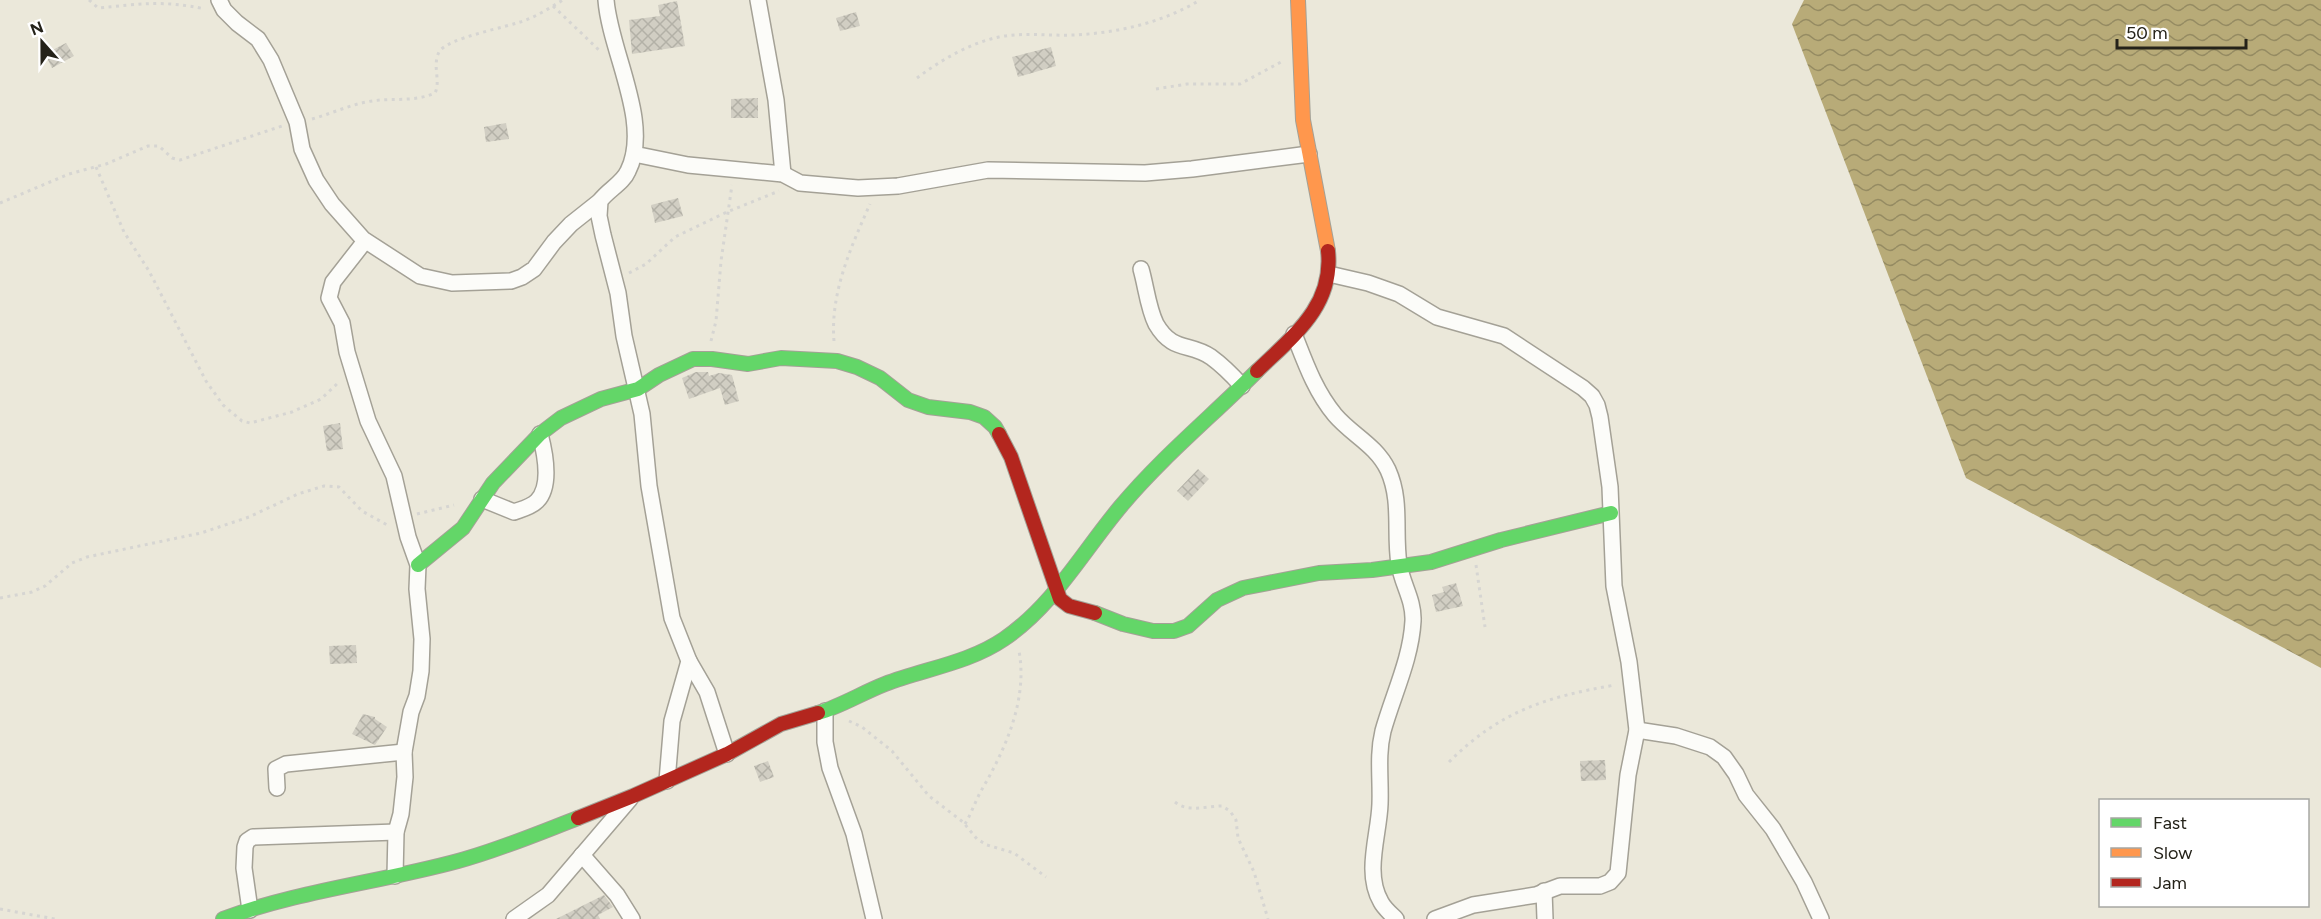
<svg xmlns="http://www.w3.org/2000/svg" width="2321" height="919" viewBox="0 0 2321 919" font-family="Figtree,sans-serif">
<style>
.water{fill:url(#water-waves)}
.building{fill:url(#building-cross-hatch)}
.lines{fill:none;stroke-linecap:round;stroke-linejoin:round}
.street-casing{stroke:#a4a196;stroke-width:18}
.fast-casing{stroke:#a4a196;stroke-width:16}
.slow-casing{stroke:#a4a196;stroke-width:16}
.jam-casing{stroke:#a4a196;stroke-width:16}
.path{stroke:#d6d5d2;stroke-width:3;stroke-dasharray:3 4.5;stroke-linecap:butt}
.street{stroke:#fcfcf9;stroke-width:15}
.fast{stroke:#63d668;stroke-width:14}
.slow{stroke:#ff974d;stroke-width:14}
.jam{stroke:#b3261e;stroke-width:14}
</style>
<defs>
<pattern id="water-waves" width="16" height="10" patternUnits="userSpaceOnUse" patternTransform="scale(1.5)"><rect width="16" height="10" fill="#b8ab78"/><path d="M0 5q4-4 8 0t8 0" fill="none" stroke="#958b62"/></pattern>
<pattern id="building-cross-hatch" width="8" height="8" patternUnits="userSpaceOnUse" patternTransform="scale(1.5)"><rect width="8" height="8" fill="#d1cec3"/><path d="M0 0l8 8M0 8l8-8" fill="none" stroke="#b3b1a7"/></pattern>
</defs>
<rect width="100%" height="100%" fill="#ebe8da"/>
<polygon class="water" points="1804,0 2321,0 2321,668 1966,478 1792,24"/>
<g class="building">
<polygon points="677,1 685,46 632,54 629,20 660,16 658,5"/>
<polygon points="856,12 860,26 840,31 836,18"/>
<polygon points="66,43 74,56 52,68 45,54"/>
<polygon points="1051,47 1056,66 1018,77 1012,57"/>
<polygon points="758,98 758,118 731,118 731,99"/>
<polygon points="506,123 509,139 486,142 484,127"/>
<polygon points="678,198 683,216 655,223 651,205"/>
<polygon points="696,372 708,372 709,376 719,373 732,375 739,401 725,405 720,388 689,399 682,378"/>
<polygon points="340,423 343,449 327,451 323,426"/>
<polygon points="1198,469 1209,479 1188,501 1177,491"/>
<polygon points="1456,583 1463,606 1436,612 1432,595 1444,592 1442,587"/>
<polygon points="356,645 357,663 330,664 329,646"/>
<polygon points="363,714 375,717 375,719 387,727 375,745 352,734"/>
<polygon points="1605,760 1606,780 1581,781 1580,761"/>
<polygon points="768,761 774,777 760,782 754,766"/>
<polygon points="604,895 613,907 598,915 600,919 556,919"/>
</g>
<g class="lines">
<g class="street-casing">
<g id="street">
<polyline points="219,0 224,10 237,23 258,39 271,60 297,122 302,149 316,180 332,204 363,239 420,276 452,283 511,281 522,277 534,269 554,242 571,224 600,201"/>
<path d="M606 0C610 52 652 123 628 171 623 183 608 190 600 201L599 216 603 235 618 293 624 336 642 414 649 486 672 618 689 661 707 692 727 754"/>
<polyline points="758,0 776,100 783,174"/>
<polyline points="634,154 688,165 783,174 800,183 858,188 898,186 988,170 1145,173 1192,169 1309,154"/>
<polyline points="365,241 333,282 329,298 342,323 347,352 368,421 394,476 408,537 418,565 417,589 422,639 421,671 417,696 411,712 404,752 405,777 401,814 396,832 395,876"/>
<path d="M1141 269C1146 286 1148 308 1156 324 1173 353 1189 342 1211 357 1222 365 1233 376 1242 386"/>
<polyline points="1329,274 1368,283 1399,294 1437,317 1504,336 1583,388 1592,396 1597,405 1600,417 1610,487 1614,586 1629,662 1637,730 1628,775 1618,873 1610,882 1600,886 1560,886 1536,895 1473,905 1435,919"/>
<path d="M1294 334C1305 362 1315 391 1335 415 1352 435 1376 445 1388 470 1402 501 1394 532 1399 564 1402 584 1414 600 1413 621 1411 659 1393 695 1383 731 1377 756 1381 779 1380 804 1379 835 1364 873 1381 902 1384 908 1391 914 1396 919"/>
<path d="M482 499 514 512C522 509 531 507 537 501 552 486 545 453 540 434"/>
<polyline points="825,711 825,742 830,768 854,834 874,919"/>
<polyline points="1637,730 1676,736 1710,747 1724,757 1736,774 1746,795 1773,829 1804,882 1821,919"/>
<polyline points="667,781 672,721 689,661"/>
<polyline points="277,788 276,769 286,764 404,752"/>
<polyline points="582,855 617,895 632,919"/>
<polyline points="1544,891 1545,919"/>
<polyline points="250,910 244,868 245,847 247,841 253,837 396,832"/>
<polyline points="514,919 548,895 630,799"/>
</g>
</g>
<g class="fast-casing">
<g id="fast">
<polyline points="418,565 463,528 493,483 540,434 561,418 601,399 638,389 659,375 693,359 712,359 748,364 781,358 837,361 857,367 880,378 908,400 928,407 970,412 984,417 995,427 999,434"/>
<polyline points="1095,613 1123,624 1153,631 1174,631 1188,626 1217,600 1243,588 1319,573 1372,570 1431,562 1501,540 1611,513"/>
<path d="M818 713C841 706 862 693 885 684 924 669 969 663 1004 639 1054 605 1083 551 1121 506 1162 457 1212 416 1257 371"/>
<path d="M223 919C297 891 381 882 458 861 499 850 539 833 578 818"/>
</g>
</g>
<g class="slow-casing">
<polyline id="slow" points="1298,0 1303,120 1328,251"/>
</g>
<g class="jam-casing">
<g id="jam">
<path d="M1257 371C1293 336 1334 306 1328 251"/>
<polyline points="999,434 1011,457 1060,599 1069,606 1095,613"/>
<polyline points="578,818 633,796 727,754 781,724 818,713"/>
</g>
</g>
<g class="path">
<path d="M89 0 98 8C139 4 163 0 205 9"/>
<polyline points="553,6 601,52"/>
<path d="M917 78C941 60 970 43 999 37 1023 32 1048 36 1073 35 1117 33 1162 23 1200 0"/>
<polyline points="1156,89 1187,84 1240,84 1281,62"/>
<path d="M312 119C330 114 347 106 366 102 389 97 413 103 435 93 441 81 432 66 439 52 446 38 509 27 526 20 539 15 551 7 563 0"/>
<polyline points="96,167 124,232 149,271 206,381 223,405 242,421 250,423 292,412 321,399 339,382"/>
<polyline points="0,203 69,174 106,164 148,146 159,146 172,158 180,160 282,126"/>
<polyline points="629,273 646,264 675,237 727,212 779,191"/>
<polyline points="711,341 716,321 721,261 732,185"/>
<path d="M834 341C830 293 851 247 870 204"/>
<polyline points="417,514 454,505"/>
<polyline points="1476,565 1485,627"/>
<polyline points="0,598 32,592 45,586 72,563 87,557 201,533 249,517 298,494 324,486 339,487 362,511 389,526"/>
<polyline points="849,721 862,727 892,751 929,796 963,822 977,839 987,845 1014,853 1046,877"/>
<path d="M1449 762C1500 711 1546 697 1615 685"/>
<path d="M1175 802C1188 813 1206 806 1222 806L1230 811 1236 820 1238 838 1254 872 1268 919"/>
<path d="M965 824C971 814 975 802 981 791 1005 750 1028 700 1019 651"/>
<polyline points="0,909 55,919"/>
</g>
<use href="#street" class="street"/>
<use href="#fast" class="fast"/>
<use href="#slow" class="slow"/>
<use href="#jam" class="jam"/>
</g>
<rect x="2099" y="799" width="210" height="108" fill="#ffffff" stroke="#a7a7a3" stroke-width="1.5"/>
<rect x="2111" y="818" width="30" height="9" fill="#63d668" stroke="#a7a7a3" stroke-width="1.5"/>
<text x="2153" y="829" font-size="18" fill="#242219">Fast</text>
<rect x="2111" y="848" width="30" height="9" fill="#ff974d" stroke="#a7a7a3" stroke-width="1.5"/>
<text x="2153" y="859" font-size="18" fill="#242219">Slow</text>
<rect x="2111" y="878" width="30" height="9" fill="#b3261e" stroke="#a7a7a3" stroke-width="1.5"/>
<text x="2153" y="889" font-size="18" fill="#242219">Jam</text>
<g transform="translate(42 42) rotate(339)" stroke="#ffffff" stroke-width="4.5" paint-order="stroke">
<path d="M0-4.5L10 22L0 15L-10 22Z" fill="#242219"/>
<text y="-9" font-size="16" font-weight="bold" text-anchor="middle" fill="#242219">N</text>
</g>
<path d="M2117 39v9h129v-9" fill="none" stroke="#242219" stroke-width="3"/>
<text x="2126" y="39" font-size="18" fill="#242219" stroke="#ffffff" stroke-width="4.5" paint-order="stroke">50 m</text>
</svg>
